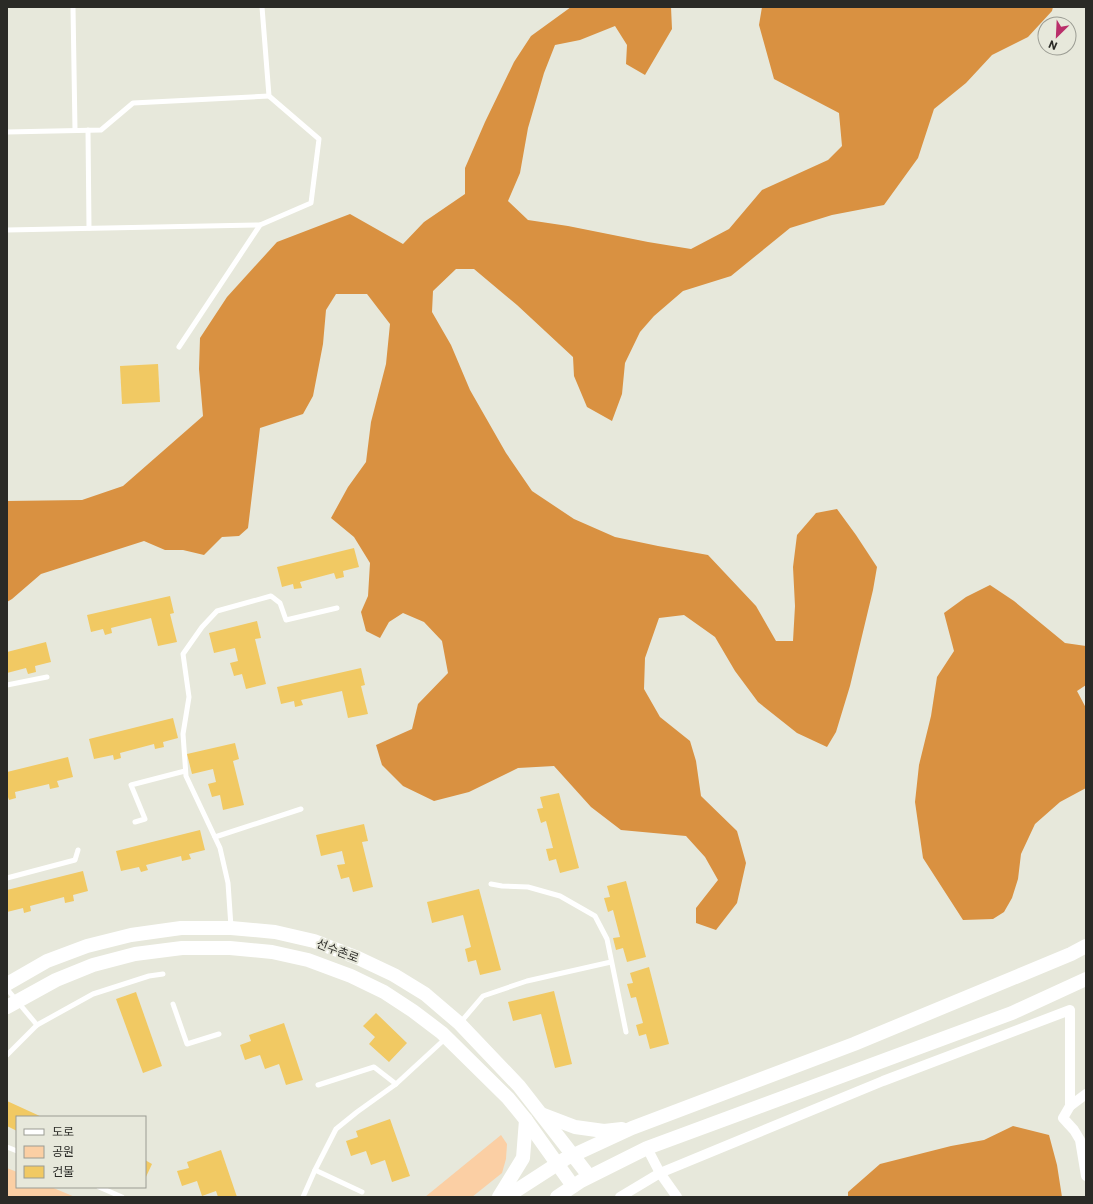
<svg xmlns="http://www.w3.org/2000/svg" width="1093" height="1204" viewBox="0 0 1093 1204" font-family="Commissioner,'Noto Sans KR',sans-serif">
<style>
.green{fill:#fbcfa4}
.forest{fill:#d99141}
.building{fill:#f1c963}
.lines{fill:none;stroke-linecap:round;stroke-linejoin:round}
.lane{stroke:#fff;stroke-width:5}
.street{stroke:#fff;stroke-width:10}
.secondary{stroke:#fff;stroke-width:14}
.labels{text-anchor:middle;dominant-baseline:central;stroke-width:4;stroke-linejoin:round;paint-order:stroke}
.street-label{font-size:12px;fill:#2a2a26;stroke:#e7e8db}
</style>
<rect width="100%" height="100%" fill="#e7e8db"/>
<g class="green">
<polygon points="501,1135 507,1144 506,1159 502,1173 472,1197 425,1197"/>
<polygon points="7,1168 17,1172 17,1187 51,1187 75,1197 7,1197"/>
</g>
<g class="forest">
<polygon points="571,7 671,7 672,29 645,75 626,64 627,45 615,26 580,40 555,45 544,73 528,128 520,173 508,201 528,220 568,226 648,242 691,249 729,229 762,190 828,160 842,146 839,113 774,79 759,25 762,7 1053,7 1052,11 1028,37 992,55 966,83 934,109 918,158 884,205 832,215 790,228 731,276 683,291 654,316 640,332 625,363 622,394 612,421 587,407 574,376 573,357 517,305 474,269 456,269 433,291 432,312 451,345 470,390 506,453 532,491 574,519 615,537 658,546 708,555 756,606 776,641 793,641 795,606 793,567 797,535 816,513 837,509 856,535 877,567 873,590 850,686 836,732 827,747 797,733 758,702 735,671 715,637 684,615 659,618 645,658 644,689 660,717 690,741 696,761 701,796 737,831 746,863 737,903 716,930 696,923 696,908 718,880 705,857 686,836 621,830 591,807 554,766 518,768 469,792 434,801 403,786 382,765 376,745 412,729 418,704 448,673 442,641 424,622 403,613 389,622 380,638 366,631 361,612 368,596 370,563 354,537 331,518 348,487 366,462 371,422 386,364 390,324 367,294 336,294 326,310 323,344 313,396 303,414 260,428 248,528 239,536 222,537 204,555 183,550 165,550 144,541 41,574 12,599 7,602 7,501 82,500 123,486 203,416 199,369 200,338 227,297 277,242 350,214 403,244 424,222 465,194 465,168 485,122 514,62 531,36"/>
<polygon points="990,585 1014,601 1065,643 1086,646 1086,685 1077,691 1086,708 1086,788 1060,802 1035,824 1021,854 1018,879 1012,898 1004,912 993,919 963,920 923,858 915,802 919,765 931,716 937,677 954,651 944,613 966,597"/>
<polygon points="1013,1126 1049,1135 1057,1165 1062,1197 848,1197 848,1192 880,1164 951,1146 984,1140"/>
</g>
<g class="building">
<polygon points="158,364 160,402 122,404 120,366"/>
<polygon points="354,548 359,567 343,571 344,577 336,579 334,573 300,582 302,588 294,589 293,584 282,587 277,567"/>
<polygon points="170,596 174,613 170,614 177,642 158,646 151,618 111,628 112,633 105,635 103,629 91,632 87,615"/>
<polygon points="257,621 261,638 255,639 266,684 246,689 242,674 234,676 230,663 238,661 235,648 214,653 209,633"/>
<polygon points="46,642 51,662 35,666 36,672 28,674 26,668 7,673 7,652"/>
<polygon points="361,668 365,685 361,686 368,714 348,718 342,691 301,700 303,705 295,707 294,701 281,704 277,687"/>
<polygon points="173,718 178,738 163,742 164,747 155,749 154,744 120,753 121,758 114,760 113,755 94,759 89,739"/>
<polygon points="235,743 239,759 233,761 244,805 223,810 220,795 212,797 208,784 216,782 213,769 192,774 187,754"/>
<polygon points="68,757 73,777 57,781 59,787 50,789 49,784 15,792 16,798 9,800 7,794 7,772"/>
<polygon points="559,793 579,868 560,873 556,859 549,861 546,849 553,848 546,821 541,823 537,809 543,808 540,797"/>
<polygon points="364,824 368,841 362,842 373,887 353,892 349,877 341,879 337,865 345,864 342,851 321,856 316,835"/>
<polygon points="200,830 205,850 189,854 191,859 182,861 181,856 146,865 148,870 141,872 139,867 121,871 116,851"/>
<polygon points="83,871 88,891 73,895 74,901 65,903 64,897 30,906 31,911 24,913 23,908 7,912 7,890"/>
<polygon points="626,881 646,957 627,962 623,948 616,950 613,938 620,937 613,910 608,912 604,898 610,897 607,886"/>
<polygon points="479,889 501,970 480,975 476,960 468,962 465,949 471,947 463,915 432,923 427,902"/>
<polygon points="649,967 669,1044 650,1049 646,1034 639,1036 636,1025 643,1023 636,997 631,998 627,984 633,983 630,973"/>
<polygon points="554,991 572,1064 555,1068 541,1014 513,1021 508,1002"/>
<polygon points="136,992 162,1066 143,1073 116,999"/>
<polygon points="376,1013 407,1043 389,1062 369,1044 375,1037 363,1026"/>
<polygon points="284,1023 303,1080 286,1085 279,1064 265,1069 260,1055 245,1060 240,1045 251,1041 249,1035"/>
<polygon points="7,1101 42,1117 17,1117 17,1131 7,1126"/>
<polygon points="390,1119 410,1176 392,1182 385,1160 371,1165 366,1151 351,1156 346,1141 358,1137 356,1131"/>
<polygon points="221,1150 237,1197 218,1197 216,1191 202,1196 197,1181 182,1186 177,1171 189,1168 187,1162"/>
<polygon points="145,1160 152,1164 145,1179"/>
</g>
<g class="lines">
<g class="lane">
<polyline points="73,7 75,130"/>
<polyline points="88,130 89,228"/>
<polyline points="7,132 101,130 133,103 269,96"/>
<polyline points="7,230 260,225"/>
<polyline points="179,347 260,225 311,203 319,139 269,96 262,7"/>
<polyline points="7,685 47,677"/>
<polyline points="135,822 145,819 131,785 185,771"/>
<polyline points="215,837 301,809"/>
<polyline points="7,878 75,860 78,850"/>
<polyline points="491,884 502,886 528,887 560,896 595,916 607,939 626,1032"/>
<polyline points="231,927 228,883 220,848 186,776 183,734 189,697 183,654 202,627 217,611 271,596 280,603 286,620 337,608"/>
<polyline points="7,989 37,1025"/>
<polyline points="173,1004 187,1044 219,1034"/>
<polyline points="460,1023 483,996 527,981 611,962"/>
<polyline points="7,1055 37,1025 93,994 149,976 163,974"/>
<polyline points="318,1085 374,1067 396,1084"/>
<polyline points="7,1147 17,1151"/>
<polyline points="315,1170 362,1192"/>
<polyline points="99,1187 122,1197"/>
<polyline points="303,1197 315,1170 336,1129 357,1112 396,1084 446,1038"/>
</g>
<g class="street">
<polyline points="1086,1094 1070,1106 1063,1118 1074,1130 1080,1140 1086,1176"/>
<polyline points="647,1148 660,1173 883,1081 1070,1010 1070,1106"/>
<polyline points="620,1197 660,1173 677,1197"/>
</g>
<g class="secondary">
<polyline points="7,984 47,961 87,946 131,935 181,928 231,928 275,932 314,941 358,958 394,975 425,994 459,1023 519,1086 589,1176"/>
<polyline points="7,1007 56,980 93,965 135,954 182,948 230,948 272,952 308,960 351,976 384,992 413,1011 442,1033 508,1098 526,1120 573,1186"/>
<polyline points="541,1114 575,1127 604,1131 622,1129"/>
<polyline points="499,1197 523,1158 526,1120"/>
<polyline points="506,1197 565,1159 632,1128 854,1044 1071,954 1086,946"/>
<polyline points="557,1197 581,1181 647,1148 1012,1013 1086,979"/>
</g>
</g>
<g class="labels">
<g class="street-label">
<text transform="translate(338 950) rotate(21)">선수촌로</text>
</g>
</g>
<rect width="1093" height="1204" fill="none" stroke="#2a2a26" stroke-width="16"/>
<rect x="16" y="1116" width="130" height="72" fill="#e7e8db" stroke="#9b9c93"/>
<rect x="24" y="1129" width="20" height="6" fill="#ffffff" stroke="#9b9c93"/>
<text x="52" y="1136" font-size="12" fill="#2a2a26">도로</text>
<rect x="24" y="1146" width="20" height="12" fill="#fbcfa4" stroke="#9b9c93"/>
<text x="52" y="1156" font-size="12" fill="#2a2a26">공원</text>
<rect x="24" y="1166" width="20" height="12" fill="#f1c963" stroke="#9b9c93"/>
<text x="52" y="1176" font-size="12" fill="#2a2a26">건물</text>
<g transform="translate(1057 36) rotate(204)"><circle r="19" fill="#e7e8db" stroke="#9b9c93"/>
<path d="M0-3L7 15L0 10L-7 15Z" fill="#ba2f6a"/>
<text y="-6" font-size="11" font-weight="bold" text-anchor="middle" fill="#2a2a26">N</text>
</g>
</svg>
